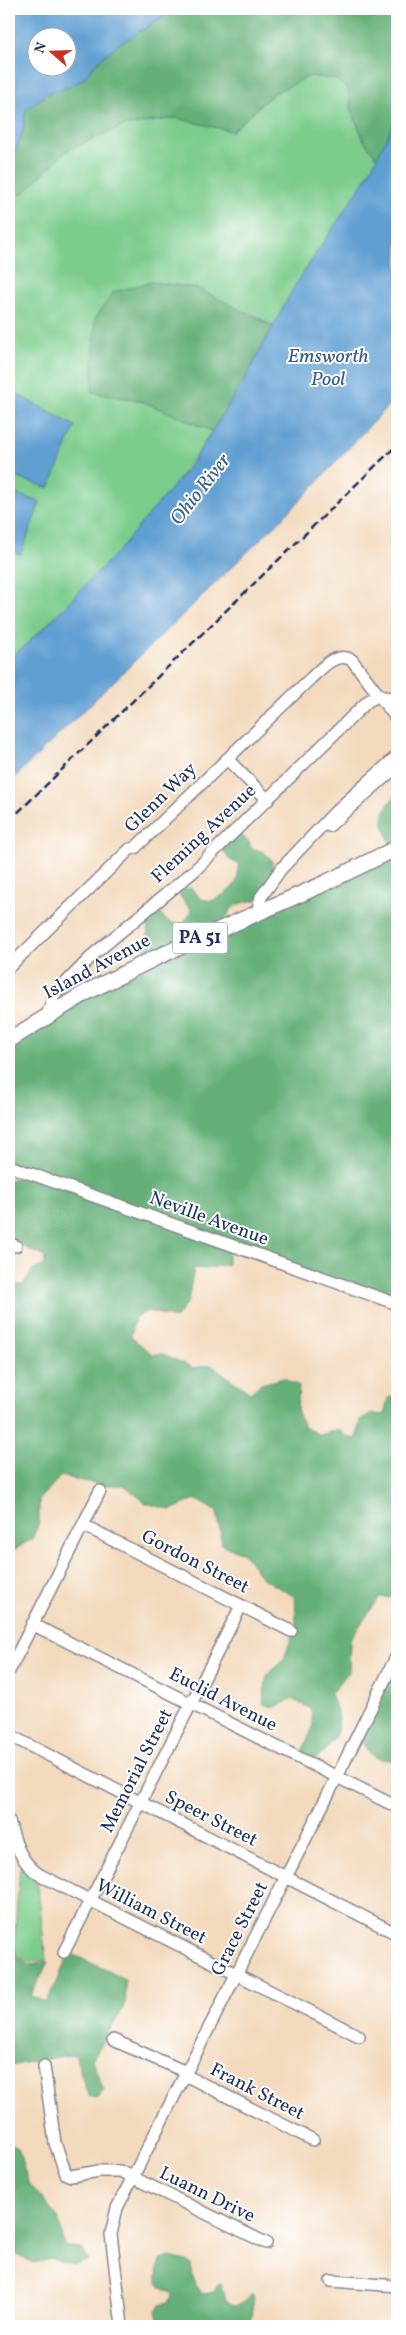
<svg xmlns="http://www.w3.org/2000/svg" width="406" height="2335" viewBox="0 0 406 2335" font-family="Vollkorn,serif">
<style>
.green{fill:#7ccc8c;stroke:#4c7e75}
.forest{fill:#65b078;stroke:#40706b}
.water{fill:#609fd2;stroke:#3e6798;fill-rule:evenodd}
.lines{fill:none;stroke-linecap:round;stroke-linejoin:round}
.minor-casing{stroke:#87848e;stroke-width:14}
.major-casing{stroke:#87848e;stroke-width:18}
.minor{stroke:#fff;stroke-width:11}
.major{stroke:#fff;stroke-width:15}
.rail{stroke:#1b2f5e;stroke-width:2.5;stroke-dasharray:8 4;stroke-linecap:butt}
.labels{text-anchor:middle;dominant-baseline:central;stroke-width:4;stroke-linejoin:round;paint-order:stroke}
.shield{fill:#fff;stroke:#5f6d8e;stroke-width:1}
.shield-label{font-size:18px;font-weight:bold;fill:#1b2f5e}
.street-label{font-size:19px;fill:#1b2f5e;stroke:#fff}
.water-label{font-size:20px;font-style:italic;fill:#375c8c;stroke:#fff}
</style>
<rect width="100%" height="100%" fill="#fff"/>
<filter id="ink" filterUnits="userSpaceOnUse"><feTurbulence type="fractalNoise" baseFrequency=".02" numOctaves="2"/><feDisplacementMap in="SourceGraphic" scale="10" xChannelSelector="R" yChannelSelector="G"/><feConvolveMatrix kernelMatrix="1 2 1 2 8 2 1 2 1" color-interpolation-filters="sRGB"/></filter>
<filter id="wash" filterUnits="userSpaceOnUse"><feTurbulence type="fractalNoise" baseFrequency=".0096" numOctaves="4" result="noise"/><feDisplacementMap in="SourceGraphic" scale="20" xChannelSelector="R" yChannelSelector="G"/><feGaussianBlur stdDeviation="1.12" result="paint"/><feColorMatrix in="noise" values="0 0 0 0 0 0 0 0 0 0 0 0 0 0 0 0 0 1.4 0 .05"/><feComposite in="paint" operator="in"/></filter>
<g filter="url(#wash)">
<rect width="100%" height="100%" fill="#f3dabd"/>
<g class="green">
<path d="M310 76 335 79 348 89 352 110 363 139 377 158C346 216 305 268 273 326L249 312 92 392 142 401 212 431C157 516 83 592 9 660V551L21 554 40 502 9 492V475L49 488 75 426 9 390V198L25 192 66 151 123 126 176 118 232 131 274 93Z"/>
<polygon points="20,1867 37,1879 46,1961 27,1961 17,1956 14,1943"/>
</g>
<g class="forest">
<polygon points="177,9 397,9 397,117 377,158 363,139 352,110 348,89 335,79 310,76 274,93 232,131 176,118 123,126 66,151 25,192 9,198 9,168 23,131 25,114 29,107 50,92 69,87 83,80 96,63 116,46"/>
<polygon points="152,282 197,288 273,326 245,379 212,431 142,401 92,392 95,319 113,292"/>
<path d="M397 794V845L392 848C383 823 376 815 397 794Z"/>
<path d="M236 830 249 842 251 848 264 852 272 860V878L257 900C235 903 231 906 222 926L148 959C138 949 149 943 148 931 148 926 146 920 144 914L155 906C164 918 167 926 184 923L192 911C188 904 181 901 179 893L183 889 191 888 201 899 212 901C229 893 241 884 238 864L230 860 222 849Z"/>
<polygon points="397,851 397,1062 391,1086 397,1093 397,1304 9,1163 9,1043 93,993"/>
<path d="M26 1175 228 1247V1264L205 1269 194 1268 188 1301 176 1318 148 1311 135 1317 131 1337 152 1354H163L194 1368 211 1365 250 1393 261 1384 284 1378 299 1386 297 1410 304 1427 320 1435 339 1429 346 1437 357 1439 360 1420 370 1414 384 1415 388 1398 397 1395V1603L393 1598 380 1597 350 1639 349 1671 331 1694C343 1725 341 1738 315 1759L305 1757 303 1749 313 1728 311 1709 292 1699 273 1708 263 1703 267 1675 284 1659 296 1625 295 1597 262 1578 243 1553 222 1545 217 1512 195 1499 171 1510 146 1503 124 1485H102L61 1476 39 1499V1523L32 1539 9 1553V1285H23L32 1271 44 1265 45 1257 9 1240V1180Z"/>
<path d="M392 1668 397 1671V1755L393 1760C370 1760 369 1754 359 1735Z"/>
<polygon points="9,1945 13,1947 16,1957 31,1965 48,1962 31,1995 46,2003 70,1953 125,1979 126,2003 92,2060 104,2091 96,2098 88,2096 75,2054 9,2066"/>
<polygon points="9,2143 18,2148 28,2182 58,2217 65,2247 81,2248 88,2260 75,2265 51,2259 33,2263 9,2251"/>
<path d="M170 2257 187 2261 191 2265 195 2285 203 2294 214 2292 219 2283 222 2284 226 2301 236 2306 244 2302 252 2293 254 2297 250 2322 254 2326H178L175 2323 158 2319 156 2312 160 2305 169 2303 172 2298V2293C153 2288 155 2276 161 2260Z"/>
</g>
<g class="water">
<path d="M9 9H177L116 46 96 63 83 79 69 87 50 92 29 107 25 114 23 131 9 168ZM38 38H68V68H38Z"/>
<polygon points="397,117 397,396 298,503 9,783 9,660 45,627 118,551 190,466 245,379 295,285 367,177"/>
<polygon points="9,390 75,426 49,488 9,475"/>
<polygon points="9,492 40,502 21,554 9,551"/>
</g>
</g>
<g filter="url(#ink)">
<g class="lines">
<g class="minor-casing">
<g id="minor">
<polyline points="227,759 268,800"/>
<polyline points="329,826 394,769"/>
<polyline points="257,913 261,897 281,869 335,812 397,756"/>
<path d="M9 967 130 849 135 848 311 678C322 668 336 651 352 660L397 719"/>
<polyline points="47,1015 54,995 95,953 194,871 368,701 378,696 397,699"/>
<polyline points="9,1166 397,1304"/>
<polyline points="9,1243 16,1246"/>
<polyline points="83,1525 291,1631"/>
<polyline points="32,1624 397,1807"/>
<polyline points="9,1671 100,1491"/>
<polyline points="9,1735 397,1934"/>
<path d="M9 1821C15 1843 20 1862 40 1875L359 2036"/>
<polyline points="64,1952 241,1606"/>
<polyline points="113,2040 186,2072"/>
<polyline points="44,2066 55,2143 66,2174 71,2176 99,2171 120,2171 266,2243"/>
<polyline points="185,2075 313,2140"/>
<polyline points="331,2281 397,2286"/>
<polyline points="122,2326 111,2234 117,2208 337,1777 397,1655"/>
</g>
</g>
<g class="major-casing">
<polyline id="major" points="9,1040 87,992 155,958 319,886 397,848"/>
</g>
<use href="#minor" class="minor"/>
<use href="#major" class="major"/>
<polyline class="rail" points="9,821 397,445"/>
</g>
</g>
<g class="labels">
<rect class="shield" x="172.5" y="922.5" width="55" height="31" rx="4"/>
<g class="shield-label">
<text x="200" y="938">PA 51</text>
</g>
<g class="street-label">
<text transform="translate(161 798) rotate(-44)">Glenn Way</text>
<text transform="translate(204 834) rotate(-43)">Fleming Avenue</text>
<text transform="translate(97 967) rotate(-28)">Island Avenue</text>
<text transform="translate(209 1219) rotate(20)">Neville Avenue</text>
<text transform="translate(195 1562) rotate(27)">Gordon Street</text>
<text transform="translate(223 1700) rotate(27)">Euclid Avenue</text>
<text transform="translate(137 1771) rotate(-63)">Memorial Street</text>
<text transform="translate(211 1819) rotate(27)">Speer Street</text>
<text transform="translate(151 1912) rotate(27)">William Street</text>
<text transform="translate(240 1929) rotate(-63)">Grace Street</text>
<text transform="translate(257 2092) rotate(27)">Frank Street</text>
<text transform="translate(207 2195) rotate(26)">Luann Drive</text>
</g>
<g class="water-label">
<text x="328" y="357">Emsworth<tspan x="328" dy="23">Pool</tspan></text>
<text transform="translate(201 490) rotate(-52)">Ohio River</text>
</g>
</g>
<rect width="406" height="2335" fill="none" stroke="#fff" stroke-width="30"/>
<g transform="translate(52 52) rotate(290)"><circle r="24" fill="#ffffff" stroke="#a4acbf"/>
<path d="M0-4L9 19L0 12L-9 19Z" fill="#c8321e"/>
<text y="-8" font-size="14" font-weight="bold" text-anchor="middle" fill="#1b2f5e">N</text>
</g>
</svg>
